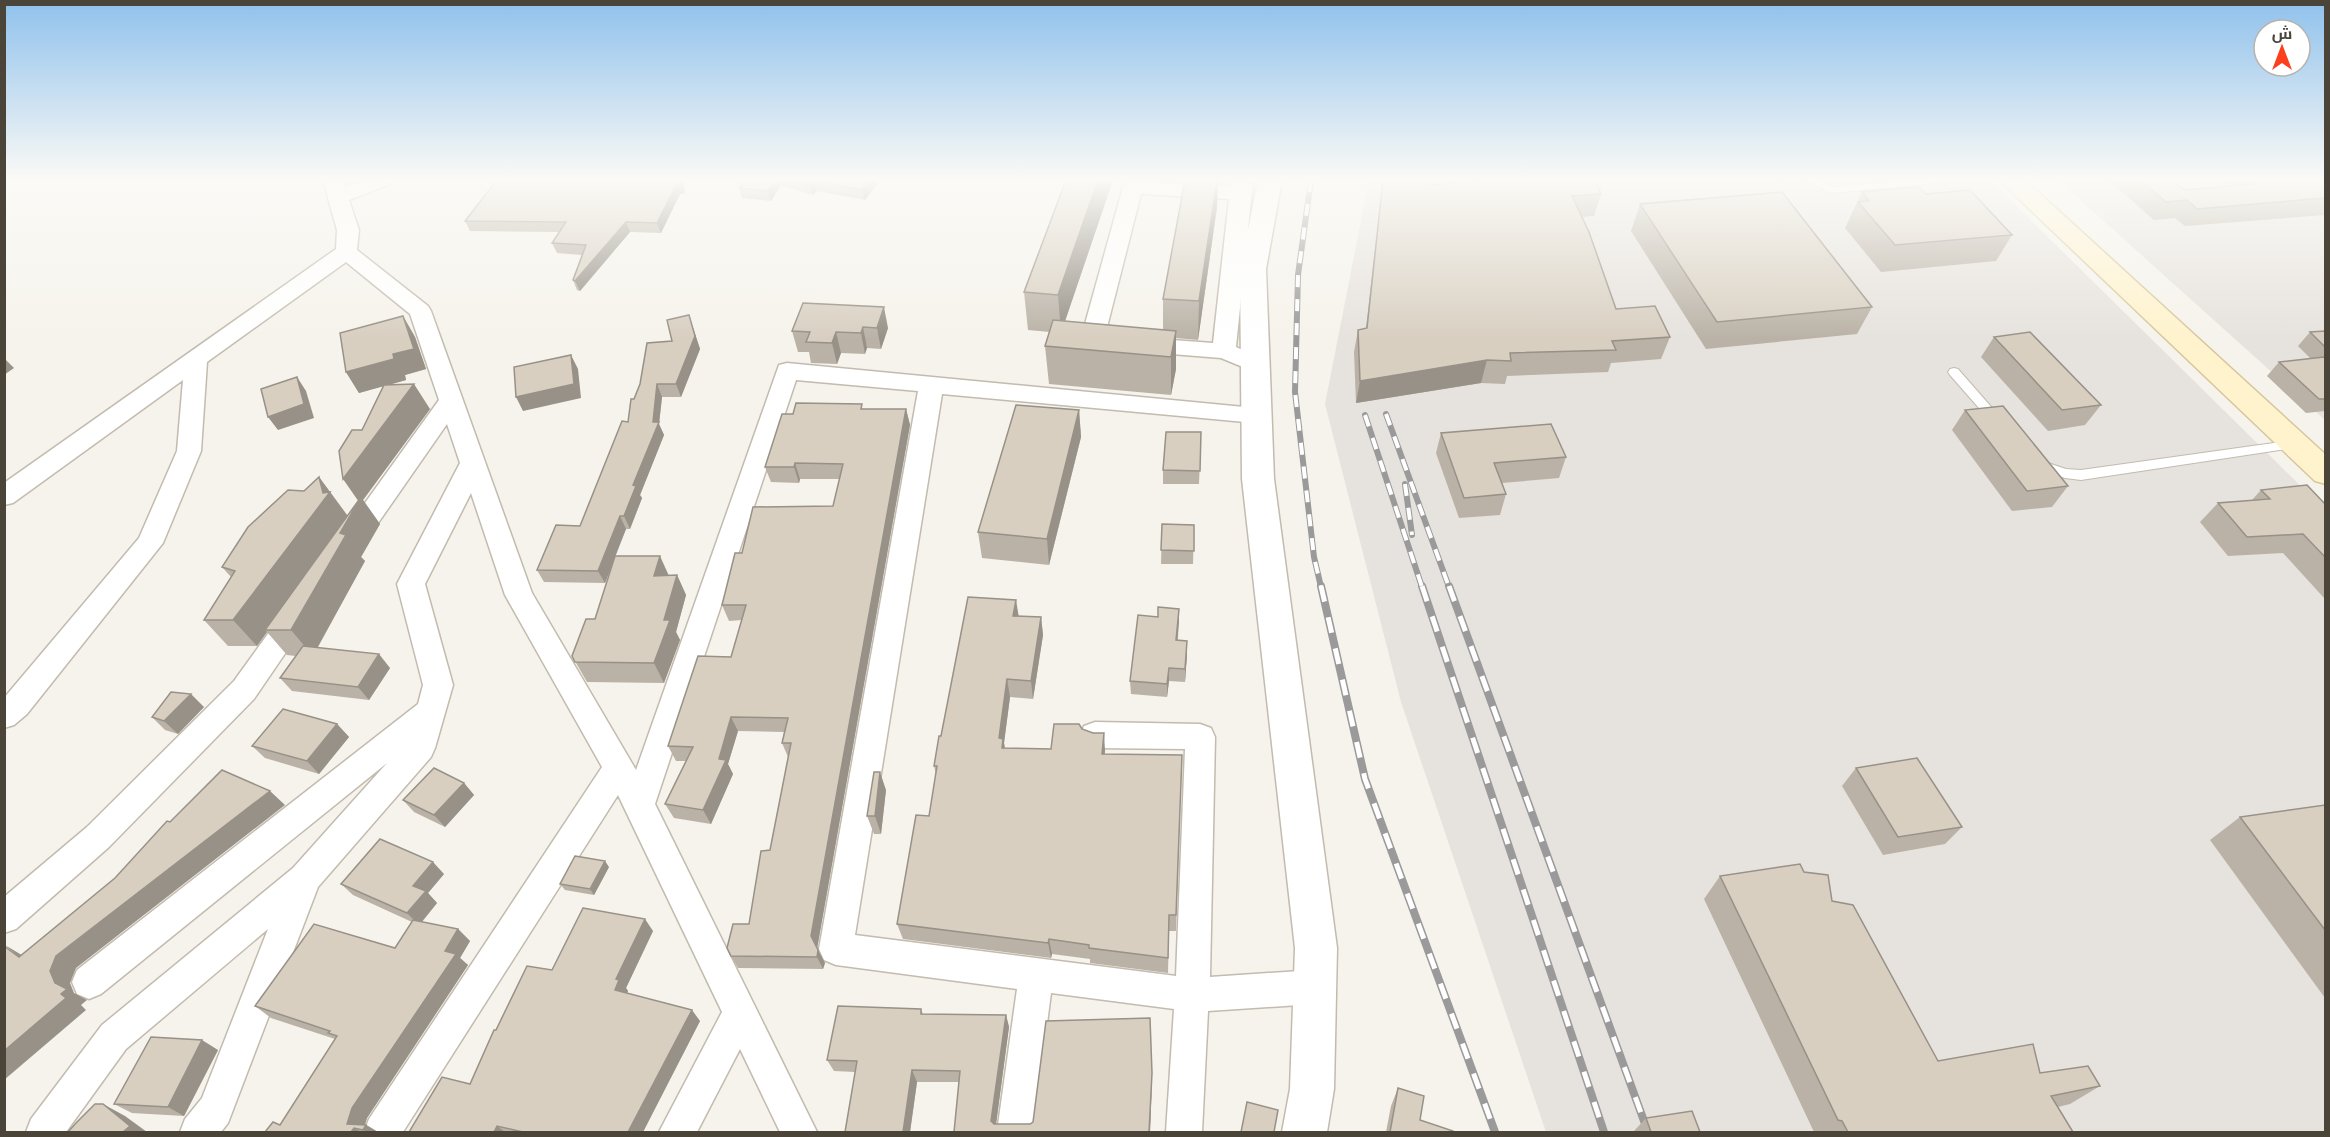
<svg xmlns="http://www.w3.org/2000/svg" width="2330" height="1137" viewBox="0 0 2330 1137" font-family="Roboto,Cairo,sans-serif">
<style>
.industrial{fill:#e6e2dd}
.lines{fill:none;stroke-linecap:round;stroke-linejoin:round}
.service-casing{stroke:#c2bbae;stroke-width:2}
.minor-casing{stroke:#c2bbae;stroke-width:3}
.tertiary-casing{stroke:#c2bbae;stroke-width:3}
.secondary-casing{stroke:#d6c79b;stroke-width:3}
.service{fill:#fff;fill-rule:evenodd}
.minor{fill:#fff;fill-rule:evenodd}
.tertiary{fill:#fff;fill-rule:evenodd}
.secondary{fill:#fff3cd;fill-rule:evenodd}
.rail-far1-casing{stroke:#9a9a9a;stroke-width:6}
.rail-casing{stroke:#9a9a9a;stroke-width:8}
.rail-far1{stroke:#fff;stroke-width:4;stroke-dasharray:12;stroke-linecap:butt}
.rail{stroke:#fff;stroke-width:5;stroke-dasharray:16;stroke-linecap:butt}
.wall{fill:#bab2a6}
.shaded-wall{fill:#979187}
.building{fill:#d8cfc1;stroke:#979187;stroke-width:1.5}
</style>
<rect width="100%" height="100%" fill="#f6f3ec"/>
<g class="industrial">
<polygon points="1369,180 1990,180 2325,510 2325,1132 1546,1132 1401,702 1325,404"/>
<polygon points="2058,180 2325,180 2325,420"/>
</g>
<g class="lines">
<g class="service-casing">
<g id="service">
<polygon points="1805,180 1817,180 1832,187 1909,180 1942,180 1937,183 1831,193"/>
<polygon points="1954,368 1958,369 2000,417 2002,420 2000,423 1992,423 1950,375 1948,372 1950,369"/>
<polygon points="2295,440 2301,444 2299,447 2081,480 2065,478 2035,467 2033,464 2039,460 2066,469 2081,470"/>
</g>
</g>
<g class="minor-casing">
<g id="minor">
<polygon points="323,180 343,180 345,187 365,180 393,180 390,184 349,200 359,230 357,250 428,306 431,311 532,593 636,770 779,365 787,363 1265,409 1268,415 1265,421 1256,423 942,394 855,935 1176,976 1185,749 1095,748 1084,744 1080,735 1084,726 1095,722 1200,724 1211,728 1215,737 1210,977 1315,970 1327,975 1332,987 1327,999 1315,1004 1208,1011 1202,1132 1166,1132 1174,1009 1051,993 1033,1132 997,1132 1017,989 836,965 824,960 819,949 918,391 796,380 655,804 817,1132 780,1132 740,1049 697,1132 659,1132 722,1012 618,795 403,1132 364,1132 369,1119 602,767 505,595 471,493 425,584 453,685 435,748 431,757 318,887 228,1123 221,1132 180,1132 185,1119 202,1098 268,929 126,1049 66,1132 26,1132 31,1119 102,1025 293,868 387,763 101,994 89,999 77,994 72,982 77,970 418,704 423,685 397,584 460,463 447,424 360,549 351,552 342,549 338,542 342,535 439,400 410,314 346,262 207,362 201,451 163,543 27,714 14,725 4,728 4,698 139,538 177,451 183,380 13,503 4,505 4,483 336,249 337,230"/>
<path d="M1125 180 1231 186 1233 180H1253L1236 347 1263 359 1267 364 1263 369 1255 372 1221 358 1084 347 1080 342ZM1141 194 1229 199 1213 343 1105 335Z"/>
<polygon points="298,603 308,606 312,614 254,699 109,847 16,929 4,933 4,897 87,827 234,681 288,606"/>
</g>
</g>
<g class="tertiary-casing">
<polygon id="tertiary" points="1258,180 1282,180 1266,269 1274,479 1337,948 1334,1089 1327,1132 1282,1132 1290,1089 1295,948 1242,479 1240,269"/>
</g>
<g class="secondary-casing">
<polygon id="secondary" points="1999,180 2025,180 2326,455 2326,484 2315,481"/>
</g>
<use href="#service" class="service"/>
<use href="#minor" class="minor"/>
<use href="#tertiary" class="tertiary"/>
<use href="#secondary" class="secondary"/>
<g class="rail-far1-casing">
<g id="rail-far1">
<polyline points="1311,180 1298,275 1295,392 1314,557 1321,587"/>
<polyline points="1386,414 1449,587"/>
<polyline points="1365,415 1422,587"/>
<polyline points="1405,484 1412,535"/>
</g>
</g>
<g class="rail-casing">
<g id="rail">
<polyline points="1321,586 1365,779 1495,1132"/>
<polyline points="1422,586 1604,1132"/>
<polyline points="1449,586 1648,1132"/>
</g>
</g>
<use href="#rail-far1" class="rail-far1"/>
<use href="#rail" class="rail"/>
</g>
<g class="wall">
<polygon points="497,180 683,180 685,193 680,194 661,233 630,232 580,291 577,290 573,280 582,255 557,253 552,243 560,232 470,231 465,221"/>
<polygon points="745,180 878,180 878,183 865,200 817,191 813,195 781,185 771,201 742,198 739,188"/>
<polygon points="1066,180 1118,180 1113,180 1065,321 1163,330 1163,299 1185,180 1219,180 1218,183 1217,207 1198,340 1176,338 1176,369 1171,395 1049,384 1045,346 1050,332 1028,330 1024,292"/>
<polygon points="1383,180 1432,185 1601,194 1594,216 1582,217 1616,309 1670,337 1661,359 1611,363 1608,372 1507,376 1505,384 1481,383 1356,403 1354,352 1358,330 1366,328"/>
<polygon points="2108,180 2172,180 2184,190 2225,186 2218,180 2325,180 2325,215 2185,226 2175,218 2154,220"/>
<polygon points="1862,192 1926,194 2012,235 1996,261 1881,272 1845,228"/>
<polygon points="1640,204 1872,307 1857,334 1706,349 1631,231"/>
<polygon points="803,303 888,328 881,349 867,348 865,354 841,353 837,364 811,363 809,352 798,352 792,331"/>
<polygon points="403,316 415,337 426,369 405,375 406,380 389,385 430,409 363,500 380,524 361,557 365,561 317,647 390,668 369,700 292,691 280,678 296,656 287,655 267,632 257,646 228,646 204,620 231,577 222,567 319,477 348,516 358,501 362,430 383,386 359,393 346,372"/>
<polygon points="693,328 700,349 681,397 662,397 659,424 664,435 640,495 642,498 630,529 626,529 615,556 669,575 677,575 686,595 676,632 680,640 664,683 587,682 572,656 595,619 615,558 605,583 544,582 537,570 580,526 628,422 634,399 640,384 672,341"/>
<polygon points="2325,331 2325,411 2306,413 2267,376 2279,362 2311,359 2298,346 2310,332"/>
<polygon points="1994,337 2101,405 2085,425 2048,431 1981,357"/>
<polygon points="863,409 906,409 910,425 817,948 825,963 823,969 738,968 731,956 749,924 770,850 788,757 782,743 784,732 738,731 728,764 733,774 711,824 674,818 665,804 686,761 676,761 668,746 731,657 742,620 729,621 722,605 742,553 833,506 840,479 800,479 799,483 771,482 765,467 793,414"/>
<polygon points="1079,410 1081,437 1049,565 982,558 978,532"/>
<polygon points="1965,410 2068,486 2052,507 2012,511 1952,430"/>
<polygon points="1201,432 1199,484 1163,484 1163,470"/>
<polygon points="1441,433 1566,457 1559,478 1502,483 1506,494 1500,515 1459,518 1436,453"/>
<polygon points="2261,490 2325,504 2325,599 2283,553 2228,556 2200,522 2218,503 2252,500"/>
<polygon points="1162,524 1194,525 1193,564 1161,564"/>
<polygon points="1179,609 1178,640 1187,654 1185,682 1169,681 1167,697 1131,694 1130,681 1158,617"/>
<polygon points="1018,616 1041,617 1043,635 1033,699 1010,697 1004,743 1005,748 1051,749 1082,729 1105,750 1105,754 1182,755 1176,931 1169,931 1168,973 1090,963 1090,959 1052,954 1051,958 903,939 897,924 929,816 936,774 934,766 941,736"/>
<polygon points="204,707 178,734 165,730 152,717"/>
<polygon points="337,724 349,737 319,774 265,758 252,746"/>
<polygon points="1856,768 1962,827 1945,844 1883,855 1842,786"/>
<polygon points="464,783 474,795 445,827 414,812 403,800"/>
<polygon points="886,790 881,834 874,834 867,816"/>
<polygon points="2325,805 2325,998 2210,840 2240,817"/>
<polygon points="609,867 594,895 565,890 560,884"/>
<polygon points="1804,872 1832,901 1938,1061 2040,1073 2100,1086 2070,1104 2058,1107 2073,1132 1814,1132 1704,899 1720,876"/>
<polygon points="444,874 428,893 437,903 422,922 458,929 470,941 460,958 468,965 367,1118 365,1124 378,1132 265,1132 280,1125 335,1039 271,1018 255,1006 395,948 412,922 353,895 341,884"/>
<polygon points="653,931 626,988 628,991 627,993 700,1021 643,1132 409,1132 470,1084 496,1030 552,970"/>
<polygon points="921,1009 923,1014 1006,1015 1009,1027 996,1124 1030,1124 1152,1084 1150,1132 954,1132 959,1082 917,1082 910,1132 845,1132 855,1072 834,1071 827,1060"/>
<polygon points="218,1050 184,1116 132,1113 114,1104"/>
<polygon points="1398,1088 1420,1120 1453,1132 1386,1132 1391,1106"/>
<polygon points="1646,1118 1700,1132 1634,1132 1634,1131"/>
</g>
<g class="shaded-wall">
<polygon points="681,180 683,180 685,193 680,194 661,233 657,223 677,184"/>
<polygon points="775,180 780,180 781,185 771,201 768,191"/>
<polygon points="871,180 878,180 878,183 865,200 862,190"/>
<polygon points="1098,180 1113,180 1061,333 1058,295"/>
<polygon points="1217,180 1218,180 1217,207 1198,340 1199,301"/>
<polygon points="815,181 817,191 813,195 810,185"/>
<polygon points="626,222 630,232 580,291 575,281"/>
<polygon points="884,307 888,328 881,349 877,328"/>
<polygon points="689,315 700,349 681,397 676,384"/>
<polygon points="403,316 415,337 426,369 405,375 406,380 359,393 346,372 393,354"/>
<polygon points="863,327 867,348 865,354 861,333"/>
<polygon points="1176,331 1176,369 1171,395 1171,357"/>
<polygon points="836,332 841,353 837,364 832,343"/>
<polygon points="571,355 578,369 581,398 523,411 516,397"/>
<polygon points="4,358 14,368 4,375"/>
<polygon points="1487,360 1481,383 1356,403 1360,381"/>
<polygon points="297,377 306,391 314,418 278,430 268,417"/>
<polygon points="414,384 430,409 363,500 380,524 361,557 365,561 313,656 291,630 340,533 265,630 267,632 257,646 233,620 323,493 319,477 349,518 359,502 343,479"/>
<polygon points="657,384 662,397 659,424 664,435 640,495 642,498 630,529 624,516 653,422"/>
<polygon points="906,409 910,425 817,949 811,936"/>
<polygon points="1079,410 1081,437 1049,565 1047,539"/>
<polygon points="795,463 800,479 799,483 794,467"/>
<polygon points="620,516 626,529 605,583 598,571"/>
<polygon points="660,556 669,576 654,576"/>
<polygon points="677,575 686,595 676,632 680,640 664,683 654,663 664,620"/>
<polygon points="1016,600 1019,618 1013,616"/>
<polygon points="1179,609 1179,622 1176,653 1176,640"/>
<polygon points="1041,617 1043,635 1033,699 1031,681"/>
<polygon points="1187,641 1187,654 1185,682 1185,669"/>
<polygon points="379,654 390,668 369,700 358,687"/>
<polygon points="1169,668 1169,681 1167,697 1167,684"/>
<polygon points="1007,679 1010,697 1004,743 1006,756 1005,765 999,738"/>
<polygon points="191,694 204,707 178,734 164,721"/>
<polygon points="731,717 738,731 728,764 733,774 711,824 703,810"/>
<polygon points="337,724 349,737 319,774 307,761"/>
<polygon points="1104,733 1105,750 1103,771 1102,754"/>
<polygon points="880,772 886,790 881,834 875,816"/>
<polygon points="464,783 474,795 445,827 434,815"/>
<polygon points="270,791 285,805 76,968 70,983 74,993 87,1000 81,1005 86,1010 4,1080 4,1051 61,994 55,983 50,971 56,956"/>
<polygon points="605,861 609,867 594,895 590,889"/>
<polygon points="433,862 444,874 428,893 437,903 419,925 407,913 413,886"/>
<polygon points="645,919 653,931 626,988 628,991 624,1001 615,990 616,979"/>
<polygon points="458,929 470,941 460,958 468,965 367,1118 364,1128 366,1125 378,1132 367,1132 363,1130 354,1128 362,1132 351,1132 347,1124 352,1108"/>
<polygon points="1049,939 1052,954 1051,958 1048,943"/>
<polygon points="5,945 25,957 19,957"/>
<polygon points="818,950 825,963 823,969 817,957"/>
<polygon points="692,1010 700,1021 643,1132 628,1132"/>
<polygon points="1006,1015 1009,1027 995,1132 991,1121"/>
<polygon points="202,1040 218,1050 184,1116 168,1107"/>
<polygon points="912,1070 917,1082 910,1132 903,1132"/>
<polygon points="1152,1073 1150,1132 1149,1132"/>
<polygon points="103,1104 125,1116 147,1132 123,1132"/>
<polygon points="497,1126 505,1132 494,1132"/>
</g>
<g class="building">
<polygon points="497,180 681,180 682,183 677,184 657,223 626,222 575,281 573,280 586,245 552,243 566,222 465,221"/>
<polygon points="745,180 775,180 768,191 739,188"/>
<polygon points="793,180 871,180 862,190 815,181 810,185"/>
<polygon points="1066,180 1098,180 1058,295 1024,292"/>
<polygon points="1185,180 1217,180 1199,301 1163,299"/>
<polygon points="1383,180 1429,180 1432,185 1487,180 1596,180 1601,194 1572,196 1589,232 1616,309 1655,306 1670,337 1612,341 1616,350 1510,353 1511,361 1487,360 1360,381 1358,330 1367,328"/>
<polygon points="2140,180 2172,180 2184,190 2255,184 2250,180 2325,180 2325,198 2197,209 2187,200 2166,202"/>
<polygon points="1919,187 1926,194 1970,190 2012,235 1895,245 1858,202 1869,201 1862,192"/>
<polygon points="1782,192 1872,307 1717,322 1640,204"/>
<polygon points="803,303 884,307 877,328 863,327 861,333 836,332 832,343 806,342 810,332 792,331"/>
<polygon points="689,315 695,336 676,384 657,384 653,422 659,422 633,485 636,486 624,516 620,516 598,571 537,570 556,525 580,526 622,421 628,422 631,399 634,399 640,384 647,343 672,341 667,320"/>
<polygon points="403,316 414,349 393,354 394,359 346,372 340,333"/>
<polygon points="1053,320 1176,331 1171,357 1045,346"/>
<polygon points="2325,331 2325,347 2310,332"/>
<polygon points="2030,332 2101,405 2062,410 1994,337"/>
<polygon points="571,355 574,384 516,397 514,367"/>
<polygon points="2324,357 2325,358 2325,399 2319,399 2279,362"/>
<polygon points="297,377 304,404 268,417 261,389"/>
<polygon points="414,384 343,479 339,451 352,430 362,430 384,385"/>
<polygon points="796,403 862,404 861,409 906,409 811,936 818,950 817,957 731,956 727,948 733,924 749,924 761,851 770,850 791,743 782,743 788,718 731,717 719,759 726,760 703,810 665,804 693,747 668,746 698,656 731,657 746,605 722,605 735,553 742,553 753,507 833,506 843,464 795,463 794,467 765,467 782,414 793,414"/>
<polygon points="1016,405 1079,410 1047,539 978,532"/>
<polygon points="2003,406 2068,486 2027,491 1965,410"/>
<polygon points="1551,424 1566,457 1494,463 1506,494 1464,498 1441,433"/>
<polygon points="1166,432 1201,432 1200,471 1163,470"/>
<polygon points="319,477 323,493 330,492 233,620 204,620 235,571 222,567 248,527 288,490 304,491"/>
<polygon points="2307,485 2325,504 2325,557 2303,534 2247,537 2218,503 2270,499 2261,490"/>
<polygon points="361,497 340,533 346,535 291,630 265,630"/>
<polygon points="1162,524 1194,525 1194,551 1161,550"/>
<polygon points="615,556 660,556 654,576 677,575 664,620 670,620 654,663 575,662 572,656 586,619 595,619"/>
<polygon points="968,597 1016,600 1013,616 1041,617 1031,681 1007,679 999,738 1003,739 1002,748 1051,749 1054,724 1079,724 1082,729 1093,733 1104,733 1102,754 1182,755 1176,915 1169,915 1168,958 1089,948 1089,945 1049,939 1048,943 897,924 916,815 929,816 937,766 934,766 939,736 941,736"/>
<polygon points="1158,607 1179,609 1176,640 1187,641 1185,669 1169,668 1167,684 1130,681 1138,615 1158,617"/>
<polygon points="303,646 379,654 358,687 280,678"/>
<polygon points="171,692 191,694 164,721 152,717"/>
<polygon points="283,709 337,724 307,761 252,746"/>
<polygon points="1917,758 1962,827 1898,837 1856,768"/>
<polygon points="434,768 464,783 434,815 403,800"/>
<polygon points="222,770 270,791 56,956 50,971 55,983 67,989 61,994 66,998 4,1051 4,946 19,957 115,878 167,821 170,822"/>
<polygon points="874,772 880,772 875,816 867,816"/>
<polygon points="2325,805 2325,930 2240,817"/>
<polygon points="380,839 433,862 413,886 426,891 407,913 341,884"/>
<polygon points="575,856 605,861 590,889 560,884"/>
<polygon points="1800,864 1804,872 1828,875 1832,901 1853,905 1938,1061 2033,1044 2040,1073 2088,1066 2100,1086 2051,1096 2073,1132 1848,1132 1842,1121 1838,1120 1720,876"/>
<polygon points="583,908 645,919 616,979 619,980 615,990 692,1010 628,1132 523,1132 497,1126 494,1132 409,1132 442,1077 470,1084 494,1030 496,1030 527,966 552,970"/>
<polygon points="413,920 458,929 445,951 456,954 352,1108 347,1124 366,1125 363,1130 354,1128 351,1132 265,1132 273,1122 280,1125 337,1036 328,1033 330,1031 255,1006 314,924 395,948"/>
<polygon points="838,1006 921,1009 921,1014 1006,1015 991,1121 994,1124 1030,1124 1033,1122 1046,1021 1150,1018 1152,1073 1149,1132 954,1132 960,1071 912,1070 903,1132 845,1132 857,1061 827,1060"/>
<polygon points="151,1037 202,1040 168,1107 114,1104"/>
<polygon points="1398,1088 1424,1096 1420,1120 1453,1131 1453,1132 1390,1132"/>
<polygon points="1247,1102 1278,1110 1274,1132 1241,1132"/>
<polygon points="95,1104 103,1104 130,1126 123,1132 68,1132 76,1123"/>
<polygon points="1692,1111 1700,1132 1651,1132 1646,1118"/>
</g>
<linearGradient id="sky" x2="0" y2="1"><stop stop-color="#8fc1ec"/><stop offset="0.53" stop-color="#fbfaf6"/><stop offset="1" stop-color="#fbfaf6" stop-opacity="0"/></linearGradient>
<rect width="2330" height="339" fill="url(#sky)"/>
<rect width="2330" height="1137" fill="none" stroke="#4b4439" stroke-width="12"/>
<g transform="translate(2282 48)"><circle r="28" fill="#ffffff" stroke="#b7b4b0" stroke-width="1.5"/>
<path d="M0-4.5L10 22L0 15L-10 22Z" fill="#fc3f1d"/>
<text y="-9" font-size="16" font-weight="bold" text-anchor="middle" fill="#4b4439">ش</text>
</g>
</svg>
